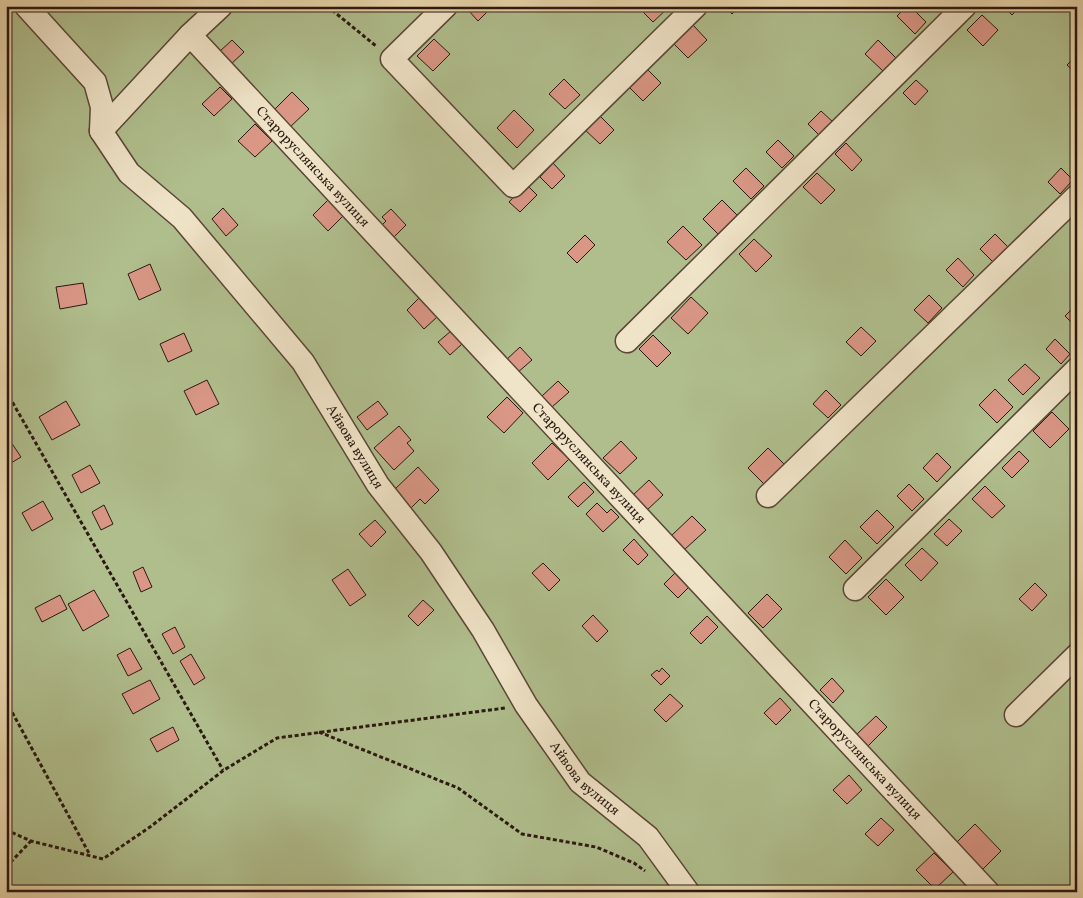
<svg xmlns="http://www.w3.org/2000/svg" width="1083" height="898" viewBox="0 0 1083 898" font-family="Vollkorn,serif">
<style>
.green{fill:#b0be8d;stroke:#6d6b4e}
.building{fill:#da9786;stroke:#2a1810}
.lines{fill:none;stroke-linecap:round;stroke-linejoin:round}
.street-casing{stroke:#5a4737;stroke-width:25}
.path{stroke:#2a1810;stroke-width:3;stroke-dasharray:4 2.5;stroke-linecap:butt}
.street{stroke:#f0e4c8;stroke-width:22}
.labels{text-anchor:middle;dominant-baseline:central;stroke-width:5;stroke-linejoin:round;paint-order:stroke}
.street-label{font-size:14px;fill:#2a1810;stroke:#f0e4c8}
</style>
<rect width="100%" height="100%" fill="#e8d5ab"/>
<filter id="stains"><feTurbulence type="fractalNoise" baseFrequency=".004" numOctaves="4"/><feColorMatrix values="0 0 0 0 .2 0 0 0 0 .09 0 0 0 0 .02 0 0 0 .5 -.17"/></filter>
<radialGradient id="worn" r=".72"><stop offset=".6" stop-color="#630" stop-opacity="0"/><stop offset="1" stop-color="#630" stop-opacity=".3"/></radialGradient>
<rect class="green" x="6" y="6" width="1071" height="886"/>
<g class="building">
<polygon points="472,6 493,6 478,21 468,10"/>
<polygon points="647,6 666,6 668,8 653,22 642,11"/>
<polygon points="724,6 740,6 732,14"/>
<polygon points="907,6 910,6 926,22 915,34 897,16"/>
<polygon points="1003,6 1020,6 1012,15"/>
<polygon points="982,15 998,30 983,46 967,30"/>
<polygon points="693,25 707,40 688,58 674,44"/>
<polygon points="434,39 450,54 433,71 417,56"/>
<polygon points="232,40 244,52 230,65 218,53"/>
<polygon points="878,40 896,58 883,71 865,54"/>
<polygon points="1077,55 1077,74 1067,65"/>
<polygon points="647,69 661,83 643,101 629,87"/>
<polygon points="564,79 580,95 565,109 549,94"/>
<polygon points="916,80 928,91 915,105 903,93"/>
<polygon points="220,87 232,99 214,116 202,104"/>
<polygon points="292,92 309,109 288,129 272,112"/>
<polygon points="514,110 534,130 517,148 497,128"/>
<polygon points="821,111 833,122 819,135 808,124"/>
<polygon points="597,113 614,130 600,144 583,128"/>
<polygon points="255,124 272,141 255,157 238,141"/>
<polygon points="778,140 794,156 782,168 766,152"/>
<polygon points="846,143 862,160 852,171 835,154"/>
<polygon points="553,163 565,176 552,189 540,177"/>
<polygon points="746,168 764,186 751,199 733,181"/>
<polygon points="1061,168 1073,180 1060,194 1048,182"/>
<polygon points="817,173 835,190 821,204 803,187"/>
<polygon points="526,184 537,195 520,212 509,202"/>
<polygon points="328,200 343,216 328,231 313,215"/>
<polygon points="722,200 737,215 718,234 703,219"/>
<polygon points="223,208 238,225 226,236 212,219"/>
<polygon points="391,209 406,225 391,240 379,228 386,221 382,217"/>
<polygon points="683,226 702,245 686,260 667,242"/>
<polygon points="995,234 1008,247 993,262 980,249"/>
<polygon points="585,235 595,245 577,263 567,253"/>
<polygon points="754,239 772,256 756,272 739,254"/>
<polygon points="958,258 974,275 963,287 946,270"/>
<polygon points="150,264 161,290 139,300 128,274"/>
<polygon points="83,283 87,304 60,309 56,287"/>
<polygon points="929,295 942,308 928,323 914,310"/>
<polygon points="691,297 708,313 688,334 671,318"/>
<polygon points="419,298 437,317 424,329 407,310"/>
<polygon points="1077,304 1077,328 1065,316"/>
<polygon points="861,327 876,341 861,356 846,342"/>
<polygon points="451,331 462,344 450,355 438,342"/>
<polygon points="184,333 192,351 168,362 160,344"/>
<polygon points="653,335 671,353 657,367 639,349"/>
<polygon points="1055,339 1070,354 1061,364 1046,349"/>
<polygon points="520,347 532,360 517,373 505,361"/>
<polygon points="1025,364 1040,378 1023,395 1008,380"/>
<polygon points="207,380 219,404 196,415 184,391"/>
<polygon points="558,381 569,392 552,407 542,396"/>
<polygon points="995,389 1013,407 997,423 979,405"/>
<polygon points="826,390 841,405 828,418 813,404"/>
<polygon points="507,397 523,413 504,433 487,417"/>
<polygon points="66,401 80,425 52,440 39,417"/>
<polygon points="378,401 388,414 367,430 357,417"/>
<polygon points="1052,412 1069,429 1050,448 1033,431"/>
<polygon points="399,426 411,440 407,443 414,451 394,470 374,448"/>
<polygon points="7,436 21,457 6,466 6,437"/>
<polygon points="621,441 637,458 620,474 603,458"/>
<polygon points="552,443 569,459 548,480 532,463"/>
<polygon points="768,448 784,464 764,484 748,468"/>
<polygon points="1019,451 1029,461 1012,478 1002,468"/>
<polygon points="937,453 951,467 937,482 923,468"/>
<polygon points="90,465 100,483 81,493 72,475"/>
<polygon points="418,467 439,490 425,504 420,499 410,509 393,491"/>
<polygon points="649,480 663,495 646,511 632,496"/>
<polygon points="584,482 594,492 578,507 568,497"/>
<polygon points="909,484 924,499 912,511 897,496"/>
<polygon points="985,486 1005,506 992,518 972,499"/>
<polygon points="43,501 53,519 32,531 22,513"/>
<polygon points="597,503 607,513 611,509 619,517 603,532 586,514"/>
<polygon points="104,505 113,524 101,530 92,512"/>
<polygon points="877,510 894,527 877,544 860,527"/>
<polygon points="692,516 706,530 684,550 671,536"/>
<polygon points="949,519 962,531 947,546 934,534"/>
<polygon points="375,520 386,532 371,547 359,534"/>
<polygon points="634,539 648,555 638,565 623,550"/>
<polygon points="845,540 862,558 846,574 829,557"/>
<polygon points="922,548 938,563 921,581 905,565"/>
<polygon points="543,563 560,580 549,591 532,573"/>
<polygon points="143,567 152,587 141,592 133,572"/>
<polygon points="348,569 366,595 350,606 332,580"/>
<polygon points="676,572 690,586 678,598 664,584"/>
<polygon points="886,579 904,597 886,615 868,597"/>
<polygon points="1035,583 1047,595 1032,611 1019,599"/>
<polygon points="94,590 109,616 83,631 68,604"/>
<polygon points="767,594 782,609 763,628 748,613"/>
<polygon points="60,595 67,609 42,622 35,608"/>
<polygon points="423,600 434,610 418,626 408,616"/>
<polygon points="593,615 608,631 597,642 582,626"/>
<polygon points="707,616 718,627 701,644 690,633"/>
<polygon points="175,627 185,647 173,654 162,634"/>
<polygon points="130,648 142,669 128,676 117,655"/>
<polygon points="191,654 205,678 194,685 180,661"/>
<polygon points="662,668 670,676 661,685 651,675 657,670 659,672"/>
<polygon points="832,678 844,691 833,703 820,690"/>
<polygon points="150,680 160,699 133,714 122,694"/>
<polygon points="670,694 683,706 666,722 654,710"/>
<polygon points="780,698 791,710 776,725 764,713"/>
<polygon points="876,716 887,727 868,746 856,735"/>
<polygon points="173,727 179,740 157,752 150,739"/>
<polygon points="849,775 862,790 847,804 833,790"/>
<polygon points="881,818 894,830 878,846 865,834"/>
<polygon points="975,824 1001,851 979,873 953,846"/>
<polygon points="934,853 953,872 935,889 916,870"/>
</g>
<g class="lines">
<g class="street-casing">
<g id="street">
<path id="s1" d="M26 6 95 82 102 107 101 131 129 173 182 218 303 362 378 485 431 552 483 630 526 705 580 782 648 837 688 892"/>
<polyline points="446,6 392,59 513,186 696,6"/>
<path id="s2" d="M190 35 988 892"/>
<polyline points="101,131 190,35 221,6"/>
<polyline points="627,341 965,6"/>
<polyline points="768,496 1077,196"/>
<polyline points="855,589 1077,369"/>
<polyline points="1016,715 1077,655"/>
</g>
</g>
<g class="path">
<polyline points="327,6 376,46"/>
<polyline points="6,391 223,770"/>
<polyline points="6,701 90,855"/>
<polyline points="319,732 458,788 522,834 596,847 634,863 645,871"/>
<polyline points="6,830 31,841 103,859 150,827 224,770 277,738 505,708"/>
<polyline points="6,867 31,841"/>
</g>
<use href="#street" class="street"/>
</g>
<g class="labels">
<g class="street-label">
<text stroke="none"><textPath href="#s2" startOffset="180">Староруслянська вулиця</textPath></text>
<text stroke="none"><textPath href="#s1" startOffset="560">Айвова вулиця</textPath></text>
<text stroke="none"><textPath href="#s2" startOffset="585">Староруслянська вулиця</textPath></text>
<text stroke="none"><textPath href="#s2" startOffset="990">Староруслянська вулиця</textPath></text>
<text stroke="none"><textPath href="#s1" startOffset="965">Айвова вулиця</textPath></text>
</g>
</g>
<rect width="1083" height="898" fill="none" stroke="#e8d5ab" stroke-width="25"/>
<rect x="8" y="8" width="1068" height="883" fill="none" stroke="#2a1810" stroke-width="2.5"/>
<rect x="12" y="12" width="1058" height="873" fill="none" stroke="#2a1810"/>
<rect width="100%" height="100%" filter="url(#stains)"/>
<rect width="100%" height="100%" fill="url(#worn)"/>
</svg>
